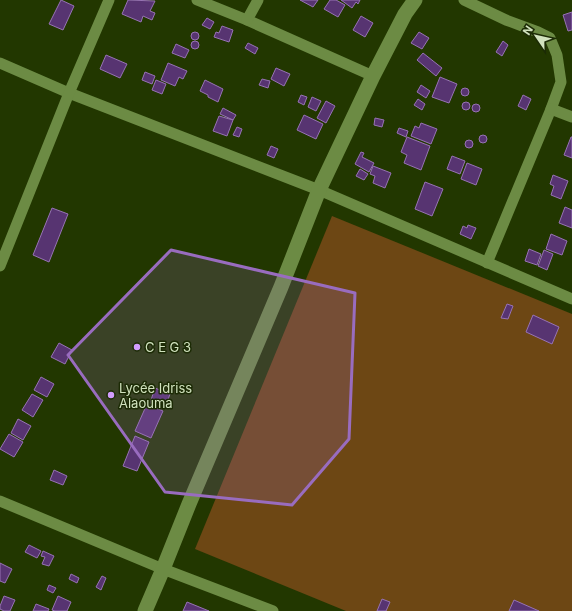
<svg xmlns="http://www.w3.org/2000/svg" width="572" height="611" viewBox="0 0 572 611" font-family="Inter,sans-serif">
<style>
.green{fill:#6d4714}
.building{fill:#573471;stroke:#9773b4}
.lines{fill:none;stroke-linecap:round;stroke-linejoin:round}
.street{stroke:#6c8b44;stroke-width:11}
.secondary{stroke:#6c8b44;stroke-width:15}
.marked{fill:#996cbf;fill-opacity:0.2;stroke:#996cbf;stroke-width:3;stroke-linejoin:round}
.poi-dot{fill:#d29dfd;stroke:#1c2b05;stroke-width:1.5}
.labels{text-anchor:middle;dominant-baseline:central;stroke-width:3;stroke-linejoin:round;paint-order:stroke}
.poi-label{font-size:13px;fill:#d1e2be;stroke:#1c2b05;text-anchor:start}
</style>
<rect width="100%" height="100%" fill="#223700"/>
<polygon class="green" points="332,216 572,314 572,611 346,611 195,549"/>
<g class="building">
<polygon points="61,0 74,6 63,30 49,24"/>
<polygon points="128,0 155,1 150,11 155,13 152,20 143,16 141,22 122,14"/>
<polygon points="300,0 318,0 313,7"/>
<polygon points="330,0 336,0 345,5 338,17 324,9"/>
<polygon points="341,0 360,0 358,4 356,2 352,8"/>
<polygon points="572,12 572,30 568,31 563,15"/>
<polygon points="361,16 373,23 365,37 353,30"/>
<polygon points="207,18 214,22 210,29 202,25"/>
<polygon points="222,26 233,30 229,42 214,37 216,32 219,33"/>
<polygon points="419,32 429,38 422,49 411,43"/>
<circle cx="195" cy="36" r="4"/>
<polygon points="503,41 508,45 502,56 496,52"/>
<circle cx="195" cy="45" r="4"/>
<polygon points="248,43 258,48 255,54 245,48"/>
<polygon points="176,44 189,50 185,58 172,53"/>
<polygon points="423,53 442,68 436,76 417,60"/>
<polygon points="106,55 127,64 120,78 100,69"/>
<polygon points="168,63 187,71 183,79 179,77 175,86 161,80"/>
<polygon points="276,68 290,74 284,86 271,79"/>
<polygon points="145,72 155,76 152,84 142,80"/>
<polygon points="440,77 457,84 449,103 432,97"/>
<polygon points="262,79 270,81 268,88 259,85"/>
<polygon points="156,80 166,84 162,94 152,90"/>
<polygon points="205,80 223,89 218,102 208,97 208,95 200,91"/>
<polygon points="421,85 430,91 426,98 417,92"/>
<circle cx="465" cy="92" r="4"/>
<polygon points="301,95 307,97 304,105 298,102"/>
<polygon points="523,95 531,99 526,110 518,106"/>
<polygon points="312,97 321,101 316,111 308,107"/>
<polygon points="418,99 425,104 422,110 414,105"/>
<polygon points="326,101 335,106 326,123 317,118"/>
<circle cx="466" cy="106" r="4"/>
<circle cx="476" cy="108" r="4"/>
<polygon points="223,108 236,115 233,120 220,114"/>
<polygon points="304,115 323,124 316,139 297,130"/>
<polygon points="219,116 233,120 227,136 213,131"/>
<polygon points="375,118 384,120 382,127 374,125"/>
<polygon points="421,123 437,129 431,144 411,136 415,126 419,128"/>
<polygon points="237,127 242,129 239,137 233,135"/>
<polygon points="399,128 408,131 406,137 397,133"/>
<circle cx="483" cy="139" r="4"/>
<polygon points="407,137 430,146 421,170 404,163 407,155 401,152"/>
<polygon points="571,137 572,137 572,158 564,155"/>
<circle cx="469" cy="144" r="4"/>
<polygon points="271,146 278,149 274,158 267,155"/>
<polygon points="361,152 364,153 362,157 374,163 369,172 355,164"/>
<polygon points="452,156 465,161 460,174 447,169"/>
<polygon points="467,163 482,169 476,185 461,179"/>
<polygon points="373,166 391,173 385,188 373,183 375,176 370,174"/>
<polygon points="360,169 368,174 364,180 356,176"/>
<polygon points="553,175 568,181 561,199 551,195 554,186 550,184"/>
<polygon points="425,182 443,189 432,216 415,209"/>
<polygon points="565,207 572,210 572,228 559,223"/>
<polygon points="52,208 68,214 49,262 33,255"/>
<polygon points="468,225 476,228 471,239 460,234 463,226 467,228"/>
<polygon points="551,234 567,241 562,255 546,249"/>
<polygon points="529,249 541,254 537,265 525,261"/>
<polygon points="544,250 553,254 547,270 538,266"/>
<polygon points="507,304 513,306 508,319 501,318"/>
<polygon points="533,315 559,327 552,344 526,332"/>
<polygon points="59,343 72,350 65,364 51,357"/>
<polygon points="41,377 54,384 47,397 34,390"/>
<polygon points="155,388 170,394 165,408 150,403"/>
<polygon points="32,394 43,400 33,417 22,410"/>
<polygon points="147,404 163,411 151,438 135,431"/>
<polygon points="18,419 31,426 23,440 11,433"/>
<polygon points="9,434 23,442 14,457 0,449"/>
<polygon points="135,436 149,442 137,471 123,466"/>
<polygon points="54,470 67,476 63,485 50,480"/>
<polygon points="29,545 41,551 37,558 25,552"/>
<polygon points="43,551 54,556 49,566 42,564 45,557 41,556"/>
<polygon points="0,563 12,569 5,583 0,581"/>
<polygon points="71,574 79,578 77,583 69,579"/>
<polygon points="102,576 106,578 101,590 96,587"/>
<polygon points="49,585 56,588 53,593 47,590"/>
<polygon points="4,596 15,600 10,611 4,611 0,609 0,606"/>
<polygon points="58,596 71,602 67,611 55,611 52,610"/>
<polygon points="382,599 390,602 386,611 377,611"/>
<polygon points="514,600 539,611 509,611"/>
<polygon points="187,602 209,611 183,611"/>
<polygon points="36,604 49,609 48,611 33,611"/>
</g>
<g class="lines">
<g class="street">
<polyline points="197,0 247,20 373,76"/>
<polyline points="464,0 506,20 538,32 550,38 557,55 561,82 551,109 487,263"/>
<polyline points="247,20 258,0"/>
<polyline points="0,63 69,93 319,190 572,299"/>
<polyline points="551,109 572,117"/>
<polyline points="0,266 69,93 109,0"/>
<polyline points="0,501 163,569 273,611"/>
</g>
<polyline class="secondary" points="145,611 163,569 189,504 281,287 319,190 373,76 405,14 415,0"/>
</g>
<path class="marked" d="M171 250 355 293 349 439 292 505 165 492 68 355Z"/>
<g class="poi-dot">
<circle cx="137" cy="347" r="4"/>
<circle cx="111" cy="395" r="4"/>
</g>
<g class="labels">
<g class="poi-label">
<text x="145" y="347">C E G 3</text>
<text x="119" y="388">Lycée Idriss<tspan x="119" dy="15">Alaouma</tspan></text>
</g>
</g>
<g transform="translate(536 36) rotate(304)" stroke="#1c2b05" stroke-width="3" paint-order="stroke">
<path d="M0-3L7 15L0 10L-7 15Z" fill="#d1e2be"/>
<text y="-6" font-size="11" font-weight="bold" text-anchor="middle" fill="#d1e2be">N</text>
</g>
</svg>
